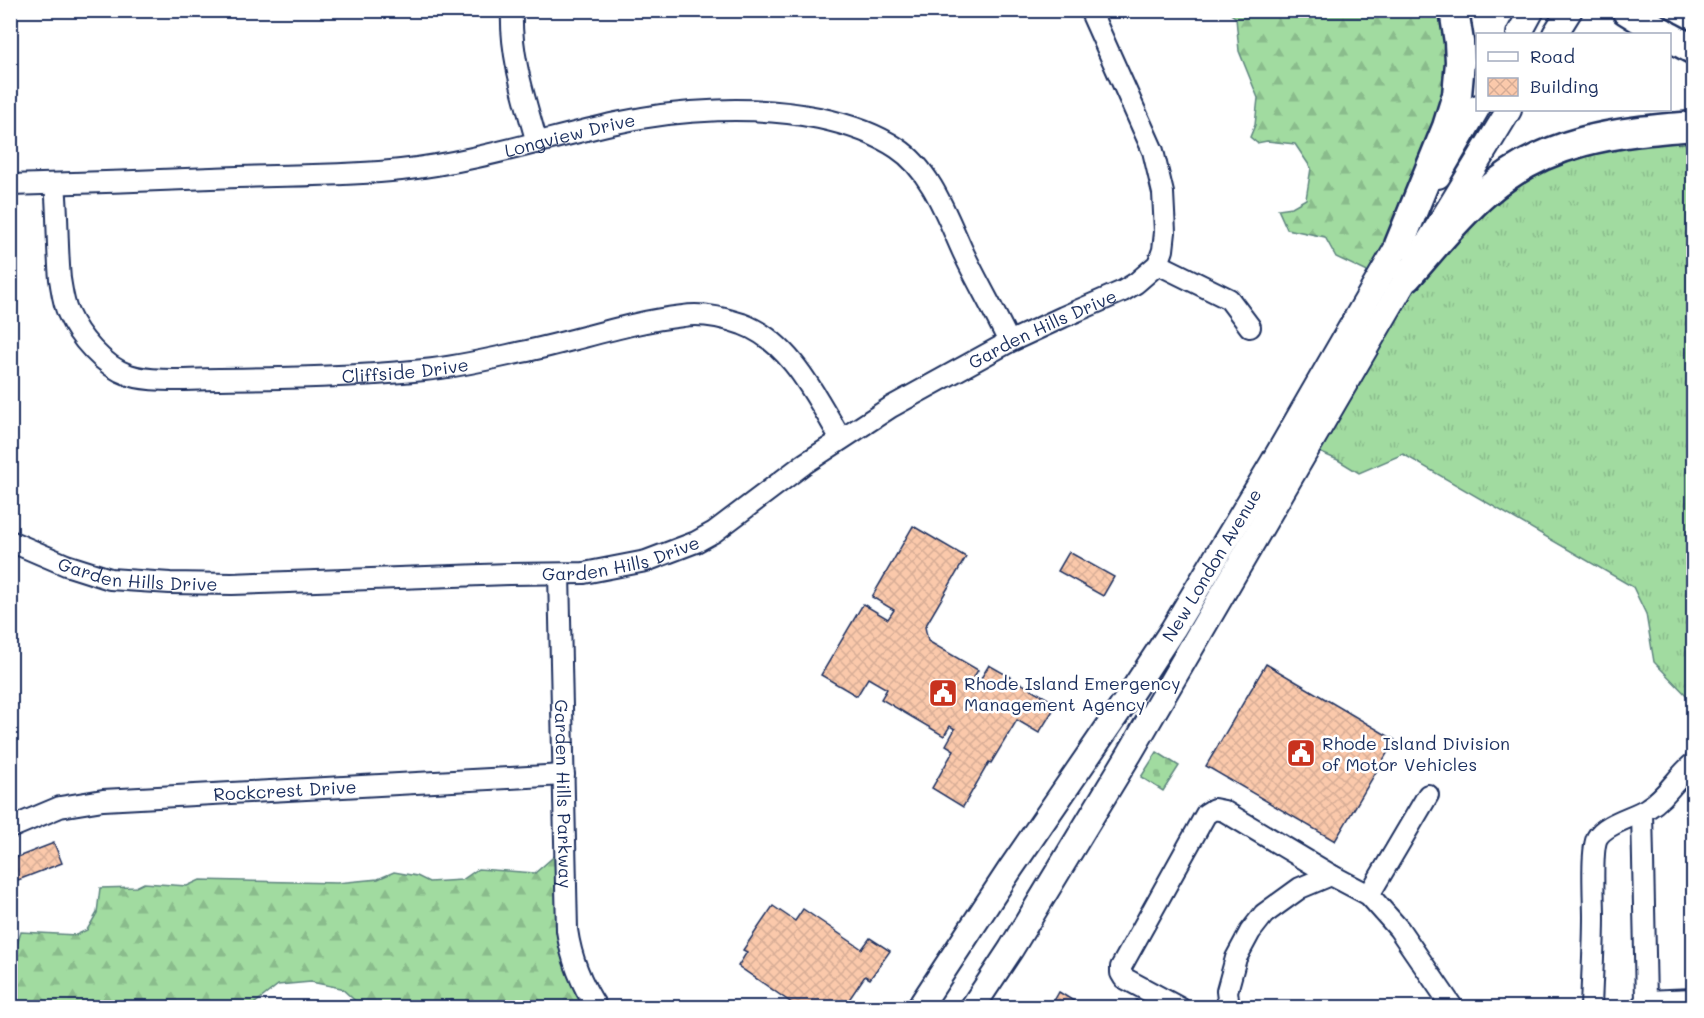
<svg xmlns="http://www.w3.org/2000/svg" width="1704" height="1018" viewBox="0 0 1704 1018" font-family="Mali,sans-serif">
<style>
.grass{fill:url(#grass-tufts);stroke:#5e857f;stroke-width:1.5}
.forest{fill:url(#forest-firs);stroke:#5e857f;stroke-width:1.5}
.cemetery{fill:url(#cemetery-stones);stroke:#5e857f;stroke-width:1.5}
.building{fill:url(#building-cross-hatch);stroke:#1b2f5e;stroke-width:1.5}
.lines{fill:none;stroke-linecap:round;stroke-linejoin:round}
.minor-casing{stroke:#1b2f5e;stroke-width:24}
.major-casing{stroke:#1b2f5e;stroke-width:28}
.highway-casing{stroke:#1b2f5e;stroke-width:33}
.minor{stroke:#fff;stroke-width:20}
.major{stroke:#fff;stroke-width:24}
.highway{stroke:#fff;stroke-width:28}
.labels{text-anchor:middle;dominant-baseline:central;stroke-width:5;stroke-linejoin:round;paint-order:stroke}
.street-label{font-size:18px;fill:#1b2f5e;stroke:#fff}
.poi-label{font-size:18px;fill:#1b2f5e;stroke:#fff;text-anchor:start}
</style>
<defs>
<pattern id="grass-tufts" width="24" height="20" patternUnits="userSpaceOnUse" patternTransform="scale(1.5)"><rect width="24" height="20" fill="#a1dba0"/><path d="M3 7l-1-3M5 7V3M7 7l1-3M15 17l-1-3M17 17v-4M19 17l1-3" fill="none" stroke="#8abc8c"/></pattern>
<pattern id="forest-firs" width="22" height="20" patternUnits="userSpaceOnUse" patternTransform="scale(1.5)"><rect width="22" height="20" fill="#a1dba0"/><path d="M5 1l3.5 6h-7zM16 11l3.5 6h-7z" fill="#8abc8c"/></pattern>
<pattern id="cemetery-stones" width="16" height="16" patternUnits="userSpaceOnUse" patternTransform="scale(1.5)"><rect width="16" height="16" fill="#a1dba0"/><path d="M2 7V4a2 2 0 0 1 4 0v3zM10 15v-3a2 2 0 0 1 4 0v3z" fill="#8abc8c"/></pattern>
<pattern id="building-cross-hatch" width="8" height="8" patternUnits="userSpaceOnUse" patternTransform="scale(1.5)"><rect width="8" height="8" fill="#fbc9ab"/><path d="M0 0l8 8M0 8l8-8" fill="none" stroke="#d7ad96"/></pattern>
</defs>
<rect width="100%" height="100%" fill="#fff"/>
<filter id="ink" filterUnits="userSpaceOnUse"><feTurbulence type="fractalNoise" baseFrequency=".0167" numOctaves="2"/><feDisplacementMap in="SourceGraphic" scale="12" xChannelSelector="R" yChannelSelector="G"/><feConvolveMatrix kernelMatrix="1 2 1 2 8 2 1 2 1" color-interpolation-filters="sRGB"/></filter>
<g filter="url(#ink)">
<polygon class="grass" points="1693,132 1693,698 1690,699 1654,662 1646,614 1633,587 1403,454 1359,473 1338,460 1314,450 1379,334 1472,211 1548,160"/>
<g class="forest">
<polygon points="1227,11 1453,11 1459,95 1380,278 1336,257 1325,237 1287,229 1278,209 1292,207 1306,199 1311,168 1295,144 1267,141 1257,143 1250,137 1255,125 1258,98 1239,51 1236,18"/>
<polygon points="567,845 571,946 599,1007 458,1007 452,1000 434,1007 362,1007 341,988 311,982 278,985 250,1007 11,1008 11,963 21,932 76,935 87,930 97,913 100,888 136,887 144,883 187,886 200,880 337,883 378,879 394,872 417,876 429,882 462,880 478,869 535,873"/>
</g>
<polygon class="cemetery" points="1157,752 1179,766 1163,791 1141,777"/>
<g class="building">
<polygon points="913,526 966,557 925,627 928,641 978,670 971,682 977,685 989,665 1057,704 1039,733 1017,720 991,763 989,762 963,807 932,788 954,750 946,745 955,729 950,726 944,736 881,699 887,689 868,678 857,696 821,675 863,604 888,619 894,610 872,597"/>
<polygon points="1069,552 1114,577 1103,596 1058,571"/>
<polygon points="1266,664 1395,740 1335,841 1206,766"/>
<polygon points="54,843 62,863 18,880 10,860"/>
<polygon points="773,906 795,921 803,909 862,949 870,938 890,951 870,979 865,976 848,1001 853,1004 851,1008 799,1008 738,966 747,952 743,950"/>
<polygon points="1059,992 1085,1008 1050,1008"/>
<polygon points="1136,1000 1149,1008 1132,1008"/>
</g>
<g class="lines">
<g class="minor-casing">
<g id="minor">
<path d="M512 10C510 56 525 99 537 143"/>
<path id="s1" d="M55 184C58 215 57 247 60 279 62 290 63 302 68 313 78 336 104 367 129 375 153 383 194 379 219 379 287 378 356 377 424 370 457 367 490 359 522 352 576 341 628 322 683 316 702 313 724 318 742 324 791 342 816 397 841 439"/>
<path id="s2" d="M10 185C86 183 161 180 237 177 292 175 346 176 401 170 474 162 545 139 616 123 679 109 756 105 819 118 847 124 873 132 897 148 931 170 947 217 963 252 977 282 995 312 1009 342"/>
<polyline points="1158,264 1229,299 1250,327"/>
<path id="s3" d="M10 541 66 565 110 579 170 583 232 584 509 574 584 573 646 561 696 542 714 532 804 464 891 407 1009 342 1063 317 1123 291 1136 283 1158 264 1163 250 1165 232 1163 193 1153 151 1090 10"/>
<path id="s4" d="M559 574 567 930C571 958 581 984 597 1008"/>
<polyline points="1642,812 1646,1001"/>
<path id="s5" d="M10 828 60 807 103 800 564 775"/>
<polyline points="1369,895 1428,795"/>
<polyline points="1180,1008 1124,978 1121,973 1121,967 1206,814 1214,809 1224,811 1331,875 1369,895 1399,929 1453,1008"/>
<polyline points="1229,1008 1227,991 1236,958 1250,932 1264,914 1300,888 1331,875"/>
<path d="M1591 1008C1592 977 1594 946 1594 916 1594 899 1591 851 1597 838 1605 823 1635 817 1648 808 1667 797 1677 776 1694 763"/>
<polyline points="1639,1008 1646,1001 1694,999"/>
</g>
</g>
<g class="major-casing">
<g id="major">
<polyline points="1519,34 1532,10"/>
<polyline points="1555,34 1570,10"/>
<polyline points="1438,176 1478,107"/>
<path id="s6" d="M919 1008 1011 868 1121 708 1173 629 1272 464 1407 230"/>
<polyline points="972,1008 1011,949 1130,753 1407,277 1509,110"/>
</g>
</g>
<g class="highway-casing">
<g id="highway">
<polyline points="1626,10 1665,34"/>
<polyline points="1670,37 1694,50"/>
<polyline points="1399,245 1447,127 1457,95 1460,62 1459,42 1454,10"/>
<path d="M1407 277C1432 249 1456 218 1485 193 1546 139 1616 132 1694 126"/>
</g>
</g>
<use href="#minor" class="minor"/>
<use href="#major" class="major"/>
<use href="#highway" class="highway"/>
</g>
</g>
<defs>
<g id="civic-square" transform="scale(1.5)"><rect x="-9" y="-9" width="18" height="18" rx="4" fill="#c8321e" stroke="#fff"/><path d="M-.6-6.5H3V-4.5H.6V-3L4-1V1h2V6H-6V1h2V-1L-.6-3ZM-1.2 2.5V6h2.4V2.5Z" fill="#fff"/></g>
</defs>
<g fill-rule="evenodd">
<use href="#civic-square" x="943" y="693"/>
<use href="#civic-square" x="1301" y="753"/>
</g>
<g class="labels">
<g class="street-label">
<text stroke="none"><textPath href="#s2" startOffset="564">Longview Drive</textPath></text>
<text stroke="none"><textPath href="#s3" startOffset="1106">Garden Hills Drive</textPath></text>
<text stroke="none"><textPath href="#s1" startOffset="496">Cliffside Drive</textPath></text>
<text stroke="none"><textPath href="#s3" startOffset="620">Garden Hills Drive</textPath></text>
<text stroke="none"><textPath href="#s6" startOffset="531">New London Avenue</textPath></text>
<text stroke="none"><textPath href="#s3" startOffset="134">Garden Hills Drive</textPath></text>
<text stroke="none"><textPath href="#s5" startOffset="280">Rockcrest Drive</textPath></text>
<text stroke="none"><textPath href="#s4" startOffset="220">Garden Hills Parkway</textPath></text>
</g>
<g class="poi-label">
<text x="964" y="683">Rhode Island Emergency<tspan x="964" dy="21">Management Agency</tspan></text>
<text x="1322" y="743">Rhode Island Division<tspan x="1322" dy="21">of Motor Vehicles</tspan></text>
</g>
</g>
<rect width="1704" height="1018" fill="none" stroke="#fff" stroke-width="36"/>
<rect x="18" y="18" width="1668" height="982" fill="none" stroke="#1b2f5e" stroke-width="2" filter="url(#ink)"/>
<rect x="1476" y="33" width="195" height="78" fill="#ffffff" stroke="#a4acbf" stroke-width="1.5"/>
<rect x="1488" y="52" width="30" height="9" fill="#ffffff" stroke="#a4acbf" stroke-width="1.5"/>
<text x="1530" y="63" font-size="18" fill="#1b2f5e">Road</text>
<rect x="1488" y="78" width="30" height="18" fill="url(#building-cross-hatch)" stroke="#a4acbf" stroke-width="1.5"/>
<text x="1530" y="93" font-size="18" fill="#1b2f5e">Building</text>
</svg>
